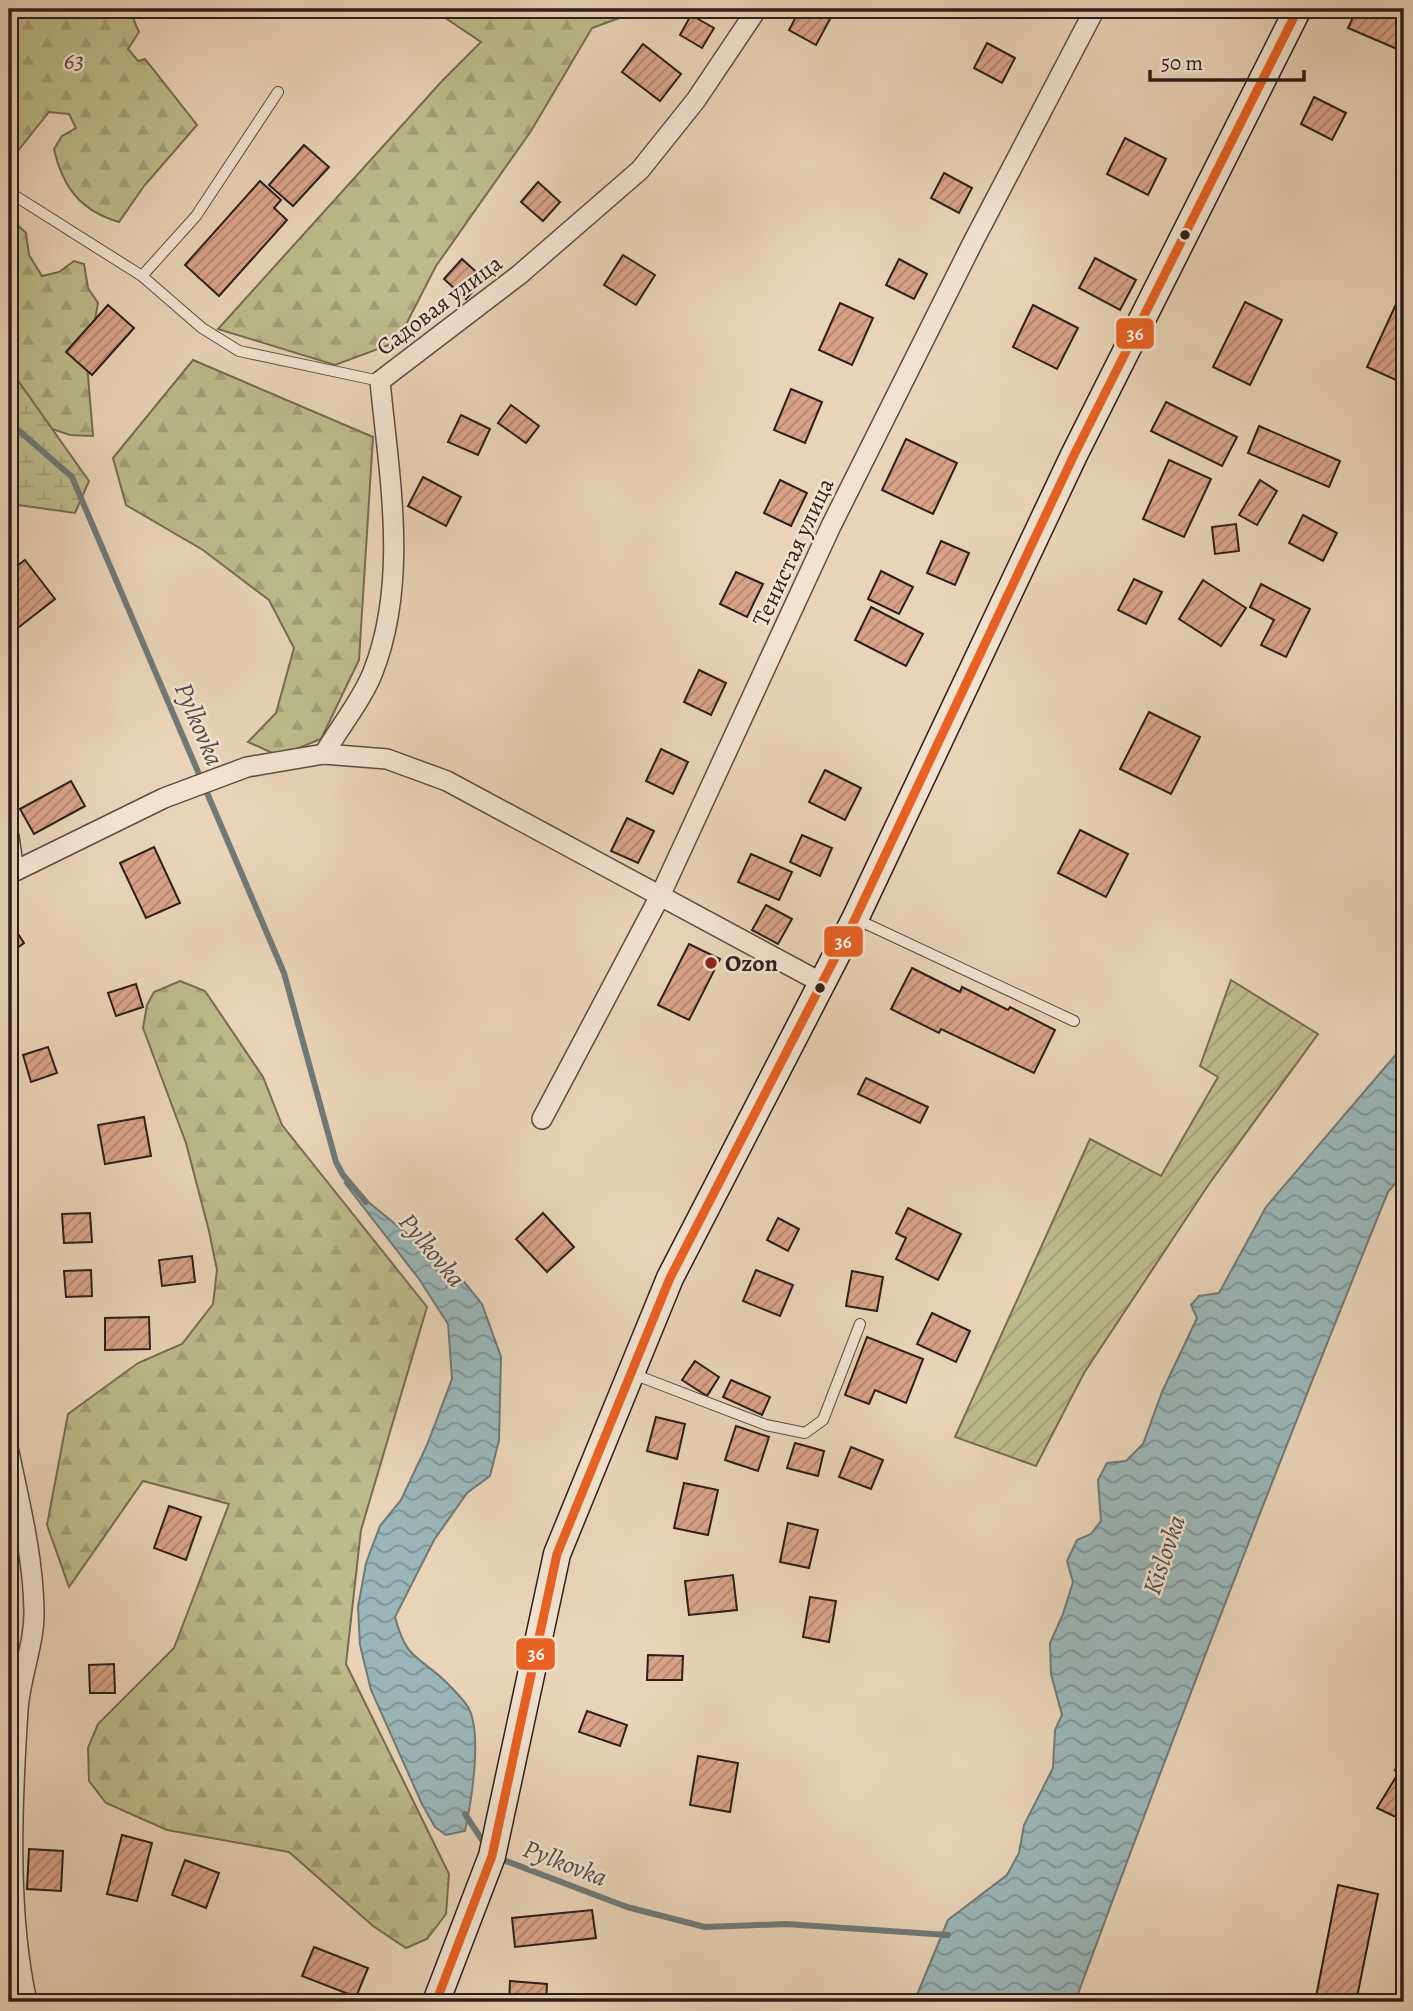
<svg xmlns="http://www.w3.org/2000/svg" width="1413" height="2011" viewBox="0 0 1413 2011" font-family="Alegreya,serif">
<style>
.forest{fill:url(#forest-firs);stroke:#756c51;stroke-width:2}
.wetland{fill:url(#wetland-marsh);stroke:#756c51;stroke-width:2}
.garden{fill:url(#garden-furrows);stroke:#756c51;stroke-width:2}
.water{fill:url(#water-waves);stroke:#6f7978;stroke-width:2}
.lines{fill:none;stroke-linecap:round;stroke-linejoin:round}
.stream{stroke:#6f7978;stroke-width:6}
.building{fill:url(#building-hatch);stroke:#2e1e18;stroke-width:2}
.lane-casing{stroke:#5d4c40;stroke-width:12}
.street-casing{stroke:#5d4c40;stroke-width:22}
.secondary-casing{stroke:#2e1e18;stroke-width:29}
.lane{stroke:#f1e3d0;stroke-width:10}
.street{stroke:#f1e3d0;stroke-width:19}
.secondary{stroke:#f1e3d0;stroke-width:26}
.bus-1-casing{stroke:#f1e3d0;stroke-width:14}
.bus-1{stroke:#e86122;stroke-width:9}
.bus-dot{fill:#2e1e18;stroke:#f1e3d0;stroke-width:2.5}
.poi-dot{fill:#8f2418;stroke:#f1e3d0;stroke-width:2.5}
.labels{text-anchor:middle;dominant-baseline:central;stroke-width:5;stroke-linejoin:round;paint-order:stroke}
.park-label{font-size:24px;font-style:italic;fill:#594d3a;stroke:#f1e3d0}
.street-label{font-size:24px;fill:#2e1e18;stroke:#f1e3d0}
.poi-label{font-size:24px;font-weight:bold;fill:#2e1e18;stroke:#f1e3d0;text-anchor:start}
.water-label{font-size:26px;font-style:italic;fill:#4f4c48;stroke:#f1e3d0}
.line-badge{stroke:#f1e3d0;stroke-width:2.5}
.badge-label{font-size:19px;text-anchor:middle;font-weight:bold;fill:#fff}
</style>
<defs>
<pattern id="forest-firs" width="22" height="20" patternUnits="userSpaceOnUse" patternTransform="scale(1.75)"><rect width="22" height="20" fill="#bcbb8a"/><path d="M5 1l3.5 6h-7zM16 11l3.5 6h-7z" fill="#a2a076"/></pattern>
<pattern id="wetland-marsh" width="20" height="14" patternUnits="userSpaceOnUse" patternTransform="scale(1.75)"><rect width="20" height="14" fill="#bcbb8a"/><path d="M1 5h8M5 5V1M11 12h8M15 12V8" fill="none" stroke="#a2a076"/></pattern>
<pattern id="garden-furrows" width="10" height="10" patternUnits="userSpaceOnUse" patternTransform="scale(1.75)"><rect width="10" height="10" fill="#bcbb8a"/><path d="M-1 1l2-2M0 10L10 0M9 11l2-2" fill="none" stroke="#a2a076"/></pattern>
<pattern id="water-waves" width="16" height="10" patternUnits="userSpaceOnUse" patternTransform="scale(1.75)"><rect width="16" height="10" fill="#9bb6b8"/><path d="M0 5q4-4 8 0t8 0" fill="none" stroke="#7f9395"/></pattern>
<pattern id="building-hatch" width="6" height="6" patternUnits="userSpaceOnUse" patternTransform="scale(1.75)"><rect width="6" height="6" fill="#d9a388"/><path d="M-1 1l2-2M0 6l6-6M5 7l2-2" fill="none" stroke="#b0846e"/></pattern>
</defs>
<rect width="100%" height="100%" fill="#e9d4b7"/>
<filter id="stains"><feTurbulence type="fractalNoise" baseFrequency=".00286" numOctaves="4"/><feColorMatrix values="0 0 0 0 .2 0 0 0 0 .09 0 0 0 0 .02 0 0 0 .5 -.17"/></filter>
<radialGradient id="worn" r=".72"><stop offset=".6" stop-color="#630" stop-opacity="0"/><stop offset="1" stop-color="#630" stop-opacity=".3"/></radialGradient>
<g class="forest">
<path d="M9 9H118L132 16 139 32 128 49 138 61 145 59 197 125 144 186 119 222C81 211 63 188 54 149L62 136 76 128 69 114 49 112 9 162Z"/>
<polygon points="432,9 632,9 633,13 592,28 531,131 436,266 397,342 335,365 218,329 442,81 481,42"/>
<polygon points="9,217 26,233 29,255 42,276 59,272 74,261 84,264 88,288 98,303 87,364 93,436 70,435 52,429 9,368"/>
<polygon points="193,360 373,437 359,660 321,739 279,756 248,742 276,713 294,648 269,600 203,550 126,505 113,458"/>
<polygon points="180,981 205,991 263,1077 282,1125 427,1307 361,1530 346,1664 449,1874 446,1914 427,1939 406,1948 373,1926 289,1852 167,1830 106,1803 89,1781 88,1748 98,1724 174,1648 229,1504 143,1481 69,1587 47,1525 68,1414 138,1363 182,1344 213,1304 217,1270 209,1231 186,1143 143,1028 147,1005 154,992"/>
<polygon points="9,1563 16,1601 16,1662 9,1670"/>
</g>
<polygon class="wetland" points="9,368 89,481 75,513 11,504 9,500"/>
<polygon class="garden" points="1231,980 1318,1034 1209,1184 1084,1373 1036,1466 955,1437 1090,1139 1161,1176 1218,1077 1200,1066"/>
<g class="water">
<path d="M1404 1045V1173L1388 1192C1279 1460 1175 1730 1075 2002H914L948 1920 1007 1875 1019 1853 1024 1825 1053 1768 1055 1730 1062 1715 1051 1674 1050 1643 1063 1614 1073 1582 1067 1561 1077 1540 1091 1534 1101 1521 1098 1480 1107 1463 1126 1461 1143 1444 1162 1392 1197 1318 1191 1305 1199 1296 1219 1293 1266 1207Z"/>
<path d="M344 1182 461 1278 482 1304 501 1357 499 1440 490 1476 467 1493 434 1540 395 1617C407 1662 419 1655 447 1683 454 1690 463 1699 468 1707 483 1733 471 1803 465 1831L446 1835 435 1827 422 1804 371 1690 360 1645 358 1607 366 1563 380 1526 401 1500 427 1445 452 1379 448 1324 419 1279Z"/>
</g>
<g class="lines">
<g class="stream">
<polyline points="9,422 72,477 284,973 336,1162 343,1175 366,1202"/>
<polyline points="465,1814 486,1846"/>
<polyline points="498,1858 627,1907 705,1927 786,1924 948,1935"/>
</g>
</g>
<g class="building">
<polygon points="800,9 810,9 830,19 816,45 789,30"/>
<polygon points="1199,9 1225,9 1222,17"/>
<polygon points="1357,9 1389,9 1404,16 1404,52 1348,28"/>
<polygon points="691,15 714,28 702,48 680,35"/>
<polygon points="987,43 1015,58 1002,83 974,68"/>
<polygon points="643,44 681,74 660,101 622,72"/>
<polygon points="1314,97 1346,113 1332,140 1301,124"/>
<polygon points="1125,138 1166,159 1148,195 1107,174"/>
<polygon points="304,145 329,167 293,206 269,185"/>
<polygon points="944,173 972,188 959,213 931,198"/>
<polygon points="260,181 281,200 274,208 287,220 219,296 185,265"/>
<polygon points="538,182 560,202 543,221 521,202"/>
<polygon points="623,255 655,275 636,305 604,285"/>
<polygon points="1095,258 1136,280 1120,310 1079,288"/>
<polygon points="462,259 484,279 466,299 444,279"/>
<polygon points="899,259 927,274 914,299 886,285"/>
<polygon points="1404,287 1404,363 1396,380 1367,367"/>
<polygon points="1245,302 1282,320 1250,385 1213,367"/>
<polygon points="840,303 873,318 852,365 819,350"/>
<polygon points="108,305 134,328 92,375 66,352"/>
<polygon points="1033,305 1078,328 1057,369 1013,347"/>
<polygon points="791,389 822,402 805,443 774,430"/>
<polygon points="1166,402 1237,437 1222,466 1151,431"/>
<polygon points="511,405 539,426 526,443 498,423"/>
<polygon points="461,415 490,429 478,455 448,442"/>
<polygon points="1259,426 1340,461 1329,487 1248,453"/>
<polygon points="906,439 957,463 933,514 882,490"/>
<polygon points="1169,460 1211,479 1184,537 1143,519"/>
<polygon points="423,477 461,497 446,526 408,506"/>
<polygon points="780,480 807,493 791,526 764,513"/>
<polygon points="1260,480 1277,491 1257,525 1239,515"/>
<polygon points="1303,515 1337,533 1323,561 1289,543"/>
<polygon points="1236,524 1239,551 1215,554 1212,527"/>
<polygon points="941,541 969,553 955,585 927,573"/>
<polygon points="25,560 55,599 10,634 9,572"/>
<polygon points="881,571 913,587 899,614 868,599"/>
<polygon points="736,572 763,584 747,617 720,604"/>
<polygon points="1134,579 1162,592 1146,624 1118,610"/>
<polygon points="1203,580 1246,608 1221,646 1179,619"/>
<polygon points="1261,584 1310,609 1286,657 1261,645 1274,620 1250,607"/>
<polygon points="871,607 923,634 906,666 855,640"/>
<polygon points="699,670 726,683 711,715 684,702"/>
<polygon points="1149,712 1200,737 1171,794 1120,769"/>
<polygon points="661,749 688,762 673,794 646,781"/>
<polygon points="825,770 861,788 845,820 809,802"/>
<polygon points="71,781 85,806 34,834 20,809"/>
<polygon points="627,818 654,831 638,863 611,851"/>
<polygon points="1080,830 1128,854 1106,897 1058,873"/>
<polygon points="802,835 832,848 820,876 790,862"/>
<polygon points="154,847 180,903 146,918 120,863"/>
<polygon points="751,854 792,872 779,900 738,882"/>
<polygon points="766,905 792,919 778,944 752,930"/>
<polygon points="9,920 24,943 9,954"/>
<polygon points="689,944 720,959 689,1020 658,1005"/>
<polygon points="912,968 960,992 962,987 1008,1010 1010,1007 1055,1030 1034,1073 941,1029 939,1033 891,1009"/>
<polygon points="136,984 143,1007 116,1016 108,993"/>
<polygon points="48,1047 57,1073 31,1082 23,1055"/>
<polygon points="866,1078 928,1107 920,1123 858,1094"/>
<polygon points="144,1117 151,1156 105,1164 98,1125"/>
<polygon points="908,1208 961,1234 938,1280 896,1259 906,1238 896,1233"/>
<polygon points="90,1213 92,1242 64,1243 62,1214"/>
<polygon points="543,1213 574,1247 547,1272 516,1239"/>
<polygon points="778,1218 799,1229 788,1251 767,1240"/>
<polygon points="192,1256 195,1282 162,1286 159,1260"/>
<polygon points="91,1270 92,1296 66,1297 64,1271"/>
<polygon points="756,1270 793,1285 780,1316 743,1301"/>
<polygon points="852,1271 883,1277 877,1311 846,1306"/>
<polygon points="932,1313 970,1331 956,1362 917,1344"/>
<polygon points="149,1317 150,1349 105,1350 105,1318"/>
<polygon points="867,1337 923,1359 906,1403 875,1390 869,1404 845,1395"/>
<polygon points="695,1361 719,1377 707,1396 682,1380"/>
<polygon points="731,1380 770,1397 762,1415 723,1397"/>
<polygon points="656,1417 685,1424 677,1459 647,1451"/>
<polygon points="736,1426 769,1437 758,1471 725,1460"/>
<polygon points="795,1443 824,1451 818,1476 787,1468"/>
<polygon points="851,1447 883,1460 871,1489 839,1477"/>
<polygon points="684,1483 718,1490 708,1535 674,1528"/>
<polygon points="169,1506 201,1517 186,1560 154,1548"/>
<polygon points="788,1523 818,1530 809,1568 780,1562"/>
<polygon points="733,1575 737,1610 689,1615 685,1581"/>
<polygon points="810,1597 836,1601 829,1642 803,1637"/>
<polygon points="648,1655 683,1656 682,1680 647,1680"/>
<polygon points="114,1664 115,1693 90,1693 89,1665"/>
<polygon points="587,1711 627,1725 620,1746 579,1732"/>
<polygon points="1404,1752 1404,1775 1395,1770"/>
<polygon points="698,1756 738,1763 730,1812 690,1805"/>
<polygon points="1399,1772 1404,1775 1404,1821 1377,1808"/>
<polygon points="122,1835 152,1843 137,1901 107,1894"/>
<polygon points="29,1849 63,1851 61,1891 27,1889"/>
<polygon points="185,1860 219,1873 206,1908 172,1895"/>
<polygon points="1338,1885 1378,1894 1356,2002 1315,2002"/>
<polygon points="592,1910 596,1938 515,1947 512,1918"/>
<polygon points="314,1947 368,1968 356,1997 302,1976"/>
<polygon points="510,1981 547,1984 546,2002 509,2002"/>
<polygon points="121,1998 147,2001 147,2002 121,2002"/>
</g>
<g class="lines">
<g class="lane-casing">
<g id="lane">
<polyline points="9,192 142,276 196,216 278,92"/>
<polyline points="142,276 202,328 239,351 380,381"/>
<polyline points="856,919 1074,1021"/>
<polyline points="633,1374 766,1425 805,1433 823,1420 860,1324"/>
</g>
</g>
<g class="street-casing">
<g id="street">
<path d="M324 754C339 728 362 700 373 672 409 580 389 476 380 381L519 275 640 170 696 100 757 9"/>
<polyline points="9,837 14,871"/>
<polyline points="9,874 164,798 247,767 324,754 387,759 447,781 822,983"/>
<polyline points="542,1119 660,896 831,526 972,244 1095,9"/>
<path d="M9 1452C20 1505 33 1556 34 1610 35 1643 20 1677 18 1710 12 1802 7 1912 27 2002"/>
</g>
</g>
<g class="secondary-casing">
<polyline id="secondary" points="436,2002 492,1856 557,1554 670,1278 855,919 1074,455 1298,9"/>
</g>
<use href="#lane" class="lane"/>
<use href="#street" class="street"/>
<use href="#secondary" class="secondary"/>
<g class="bus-1-casing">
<polyline id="bus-1" points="436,2002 492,1856 557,1554 670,1278 855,919 1074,455 1298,9"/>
</g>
<use href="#bus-1" class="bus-1"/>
</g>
<g class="bus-dot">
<circle cx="1185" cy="235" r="6"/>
<circle cx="820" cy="988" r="6"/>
</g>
<circle class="poi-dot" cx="711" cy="963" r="7"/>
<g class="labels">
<g class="park-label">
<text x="74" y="61">63</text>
</g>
<g class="street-label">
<text transform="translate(439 305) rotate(-37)">Садовая улица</text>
<text transform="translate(793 552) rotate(-65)">Тенистая улица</text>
</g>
<g class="poi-label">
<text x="725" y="963">Ozon</text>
</g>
<g class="water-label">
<text transform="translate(199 724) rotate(67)">Pylkovka</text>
<text transform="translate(432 1250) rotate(50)">Pylkovka</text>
<text transform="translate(1164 1555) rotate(-71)">Kislovka</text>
<text transform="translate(565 1863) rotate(21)">Pylkovka</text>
</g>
</g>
<g class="line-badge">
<rect x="1115" y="317" width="40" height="33" rx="7" fill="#e86122"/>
<rect x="823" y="925" width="41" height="33" rx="7" fill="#e86122"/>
<rect x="515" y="1637" width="41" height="34" rx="7" fill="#e86122"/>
</g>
<g class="badge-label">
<text x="1135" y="340">36</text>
<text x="843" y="948">36</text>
<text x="536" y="1660">36</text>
</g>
<rect width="1413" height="2011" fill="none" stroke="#e9d4b7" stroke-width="35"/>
<rect x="10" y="10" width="1392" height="1990" fill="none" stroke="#2e1e18" stroke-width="3.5"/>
<rect x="18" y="18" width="1378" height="1976" fill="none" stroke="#2e1e18" stroke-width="2"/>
<path d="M1150 70v10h154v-10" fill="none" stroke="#2e1e18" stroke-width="3.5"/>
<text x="1161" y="70" font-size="21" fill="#2e1e18" stroke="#f1e3d0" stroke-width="5" paint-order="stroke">50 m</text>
<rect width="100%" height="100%" filter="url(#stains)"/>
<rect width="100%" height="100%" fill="url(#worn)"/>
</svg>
